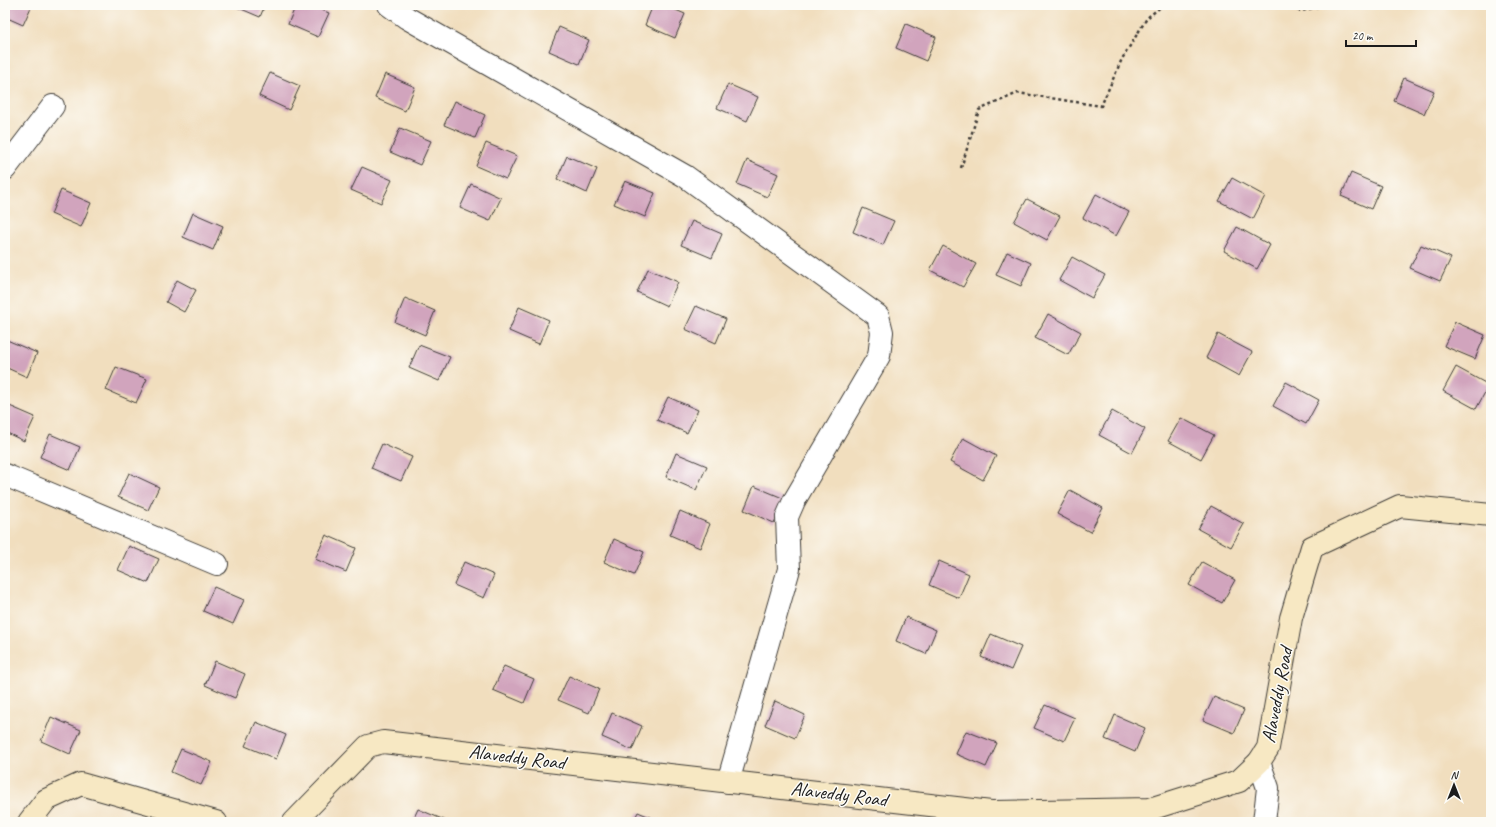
<svg xmlns="http://www.w3.org/2000/svg" width="1496" height="827" viewBox="0 0 1496 827" font-family="Caveat,sans-serif">
<style>
.building{fill:#d1a4bd}
.lines{fill:none;stroke-linecap:round;stroke-linejoin:round}
.street-casing{stroke:#3c3934;stroke-width:24}
.secondary-casing{stroke:#3c3934;stroke-width:24}
.path{stroke:#3c3934;stroke-width:2.5;stroke-dasharray:3 3;stroke-linecap:butt}
.street{stroke:#fff;stroke-width:22}
.secondary{stroke:#f7e8c3;stroke-width:22}
.labels{text-anchor:middle;dominant-baseline:central;stroke-width:3;stroke-linejoin:round;paint-order:stroke}
.street-label{font-size:20px;fill:#1c1c1c;stroke:#fdfcf7}
</style>
<rect width="100%" height="100%" fill="#fdfcf7"/>
<filter id="ink" filterUnits="userSpaceOnUse"><feTurbulence type="fractalNoise" baseFrequency=".025" numOctaves="2"/><feDisplacementMap in="SourceGraphic" scale="8" xChannelSelector="R" yChannelSelector="G"/><feConvolveMatrix kernelMatrix="1 2 1 2 8 2 1 2 1" color-interpolation-filters="sRGB"/></filter>
<filter id="wash" filterUnits="userSpaceOnUse"><feTurbulence type="fractalNoise" baseFrequency=".012" numOctaves="4" result="noise"/><feDisplacementMap in="SourceGraphic" scale="16" xChannelSelector="R" yChannelSelector="G"/><feGaussianBlur stdDeviation="0.9" result="paint"/><feColorMatrix in="noise" values="0 0 0 0 0 0 0 0 0 0 0 0 0 0 0 0 0 1.4 0 .05"/><feComposite in="paint" operator="in"/></filter>
<g filter="url(#wash)">
<rect width="100%" height="100%" fill="#f1debe"/>
<g id="blocks">
<g class="building">
<polygon points="5,5 32,5 23,25 5,17"/>
<polygon points="232,5 265,5 260,17"/>
<polygon points="296,5 310,5 329,13 318,37 288,24"/>
<polygon points="653,5 664,5 685,14 675,38 645,25"/>
<polygon points="906,24 936,37 926,61 896,48"/>
<polygon points="559,27 589,40 579,64 549,51"/>
<polygon points="270,73 300,86 289,110 259,96"/>
<polygon points="385,74 415,87 405,111 375,98"/>
<polygon points="1404,78 1434,91 1424,114 1394,101"/>
<polygon points="728,84 758,97 747,121 717,108"/>
<polygon points="455,101 485,115 475,138 444,125"/>
<polygon points="400,128 431,141 420,165 390,152"/>
<polygon points="486,143 517,156 506,179 476,166"/>
<polygon points="567,156 597,169 587,193 557,179"/>
<polygon points="747,160 778,174 767,197 737,184"/>
<polygon points="362,167 392,180 381,203 351,190"/>
<polygon points="1351,173 1381,186 1371,209 1341,196"/>
<polygon points="1232,178 1265,196 1253,219 1219,201"/>
<polygon points="625,181 655,193 645,217 614,204"/>
<polygon points="471,184 501,198 490,221 460,208"/>
<polygon points="61,190 91,203 81,227 51,214"/>
<polygon points="1096,194 1129,212 1116,236 1083,218"/>
<polygon points="1027,199 1060,216 1047,240 1014,222"/>
<polygon points="863,208 894,221 883,245 853,232"/>
<polygon points="193,213 223,226 213,250 183,237"/>
<polygon points="692,221 722,234 712,258 681,245"/>
<polygon points="1237,227 1270,245 1257,269 1224,251"/>
<polygon points="1421,245 1451,258 1440,281 1410,268"/>
<polygon points="943,246 976,264 963,287 930,270"/>
<polygon points="1007,252 1031,263 1021,286 996,275"/>
<polygon points="1072,257 1105,275 1092,298 1059,280"/>
<polygon points="648,269 678,282 667,306 637,292"/>
<polygon points="177,280 196,290 184,312 166,302"/>
<polygon points="405,298 435,311 425,335 395,322"/>
<polygon points="696,306 726,319 716,343 685,329"/>
<polygon points="519,307 549,320 539,344 509,331"/>
<polygon points="1048,314 1081,332 1068,355 1035,338"/>
<polygon points="1455,322 1485,335 1475,359 1444,346"/>
<polygon points="1218,334 1252,352 1239,376 1206,358"/>
<polygon points="7,340 37,353 27,377 5,367 5,345"/>
<polygon points="419,345 450,357 439,381 409,368"/>
<polygon points="116,367 147,379 136,403 106,390"/>
<polygon points="1456,367 1489,385 1476,409 1443,391"/>
<polygon points="1286,382 1319,400 1306,424 1273,406"/>
<polygon points="668,397 698,410 687,433 657,420"/>
<polygon points="5,404 35,417 24,441 5,432"/>
<polygon points="1112,411 1145,429 1132,453 1099,435"/>
<polygon points="1181,418 1214,435 1201,459 1168,441"/>
<polygon points="50,434 80,447 70,470 40,457"/>
<polygon points="963,438 996,456 983,480 950,462"/>
<polygon points="382,444 412,457 401,481 371,468"/>
<polygon points="676,453 707,466 696,490 666,477"/>
<polygon points="129,473 159,487 148,510 118,497"/>
<polygon points="754,486 785,499 774,523 744,510"/>
<polygon points="1070,490 1103,508 1090,532 1057,514"/>
<polygon points="1211,506 1244,524 1231,547 1198,529"/>
<polygon points="680,511 710,524 700,548 670,535"/>
<polygon points="326,535 356,548 346,572 315,559"/>
<polygon points="614,539 644,552 634,575 604,562"/>
<polygon points="129,546 159,559 148,583 118,570"/>
<polygon points="939,561 969,574 959,598 929,585"/>
<polygon points="464,562 494,575 484,598 454,585"/>
<polygon points="1202,562 1235,580 1222,603 1189,585"/>
<polygon points="214,587 244,600 233,624 203,611"/>
<polygon points="906,617 936,630 926,654 896,641"/>
<polygon points="991,634 1021,647 1011,670 981,657"/>
<polygon points="215,661 245,674 235,698 205,685"/>
<polygon points="504,666 534,679 524,703 493,690"/>
<polygon points="569,676 599,689 589,713 558,700"/>
<polygon points="1214,697 1244,710 1234,733 1203,720"/>
<polygon points="775,701 805,715 795,738 765,725"/>
<polygon points="1045,705 1075,718 1064,741 1034,728"/>
<polygon points="612,713 642,726 632,750 602,737"/>
<polygon points="1115,715 1145,728 1135,752 1105,739"/>
<polygon points="51,717 81,730 70,754 41,741"/>
<polygon points="256,722 286,735 276,759 245,746"/>
<polygon points="966,731 997,743 986,767 956,754"/>
<polygon points="181,749 212,762 201,785 171,772"/>
<polygon points="418,809 449,822 412,822"/>
<polygon points="638,812 662,822 633,822"/>
</g>
</g>
</g>
<g filter="url(#ink)">
<use href="#blocks" fill-opacity="0" stroke="#3c3934" stroke-width="1"/>
<g class="lines">
<g class="street-casing">
<g id="street">
<polyline points="389,5 407,18 685,176 878,316 882,332 879,356 794,501 787,517 789,569 728,782"/>
<polyline points="5,169 53,106"/>
<polyline points="5,475 217,564"/>
<polyline points="1259,762 1268,788 1264,822"/>
</g>
</g>
<g class="secondary-casing">
<g id="secondary">
<polyline points="29,822 46,800 81,784 216,822"/>
<polyline points="294,822 368,746 383,742 991,812 1150,809 1239,781 1259,762 1268,748 1291,618 1312,547 1400,506 1491,515"/>
</g>
</g>
<g class="path">
<polyline points="1280,5 1301,11 1325,5"/>
<polyline points="961,168 979,110 1018,93 1101,106 1122,59 1147,18 1163,5"/>
</g>
<use href="#street" class="street"/>
<use href="#secondary" class="secondary"/>
</g>
</g>
<g class="labels">
<g class="street-label">
<text transform="translate(1277 695) rotate(-79)">Alaveddy Road</text>
<text transform="translate(517 757) rotate(7)">Alaveddy Road</text>
<text transform="translate(839 794) rotate(7)">Alaveddy Road</text>
</g>
</g>
<rect width="1496" height="827" fill="none" stroke="#fdfcf7" stroke-width="20"/>
<g transform="translate(1454 785)" stroke="#fdfcf7" stroke-width="3" paint-order="stroke">
<path d="M0-3L7 15L0 10L-7 15Z" fill="#1c1c1c"/>
<text y="-6" font-size="11" font-weight="bold" text-anchor="middle" fill="#1c1c1c">N</text>
</g>
<path d="M1346 40v6h70v-6" fill="none" stroke="#1c1c1c" stroke-width="2"/>
<text x="1352" y="40" font-size="12" fill="#1c1c1c" stroke="#fdfcf7" stroke-width="3" paint-order="stroke">20 m</text>
</svg>
